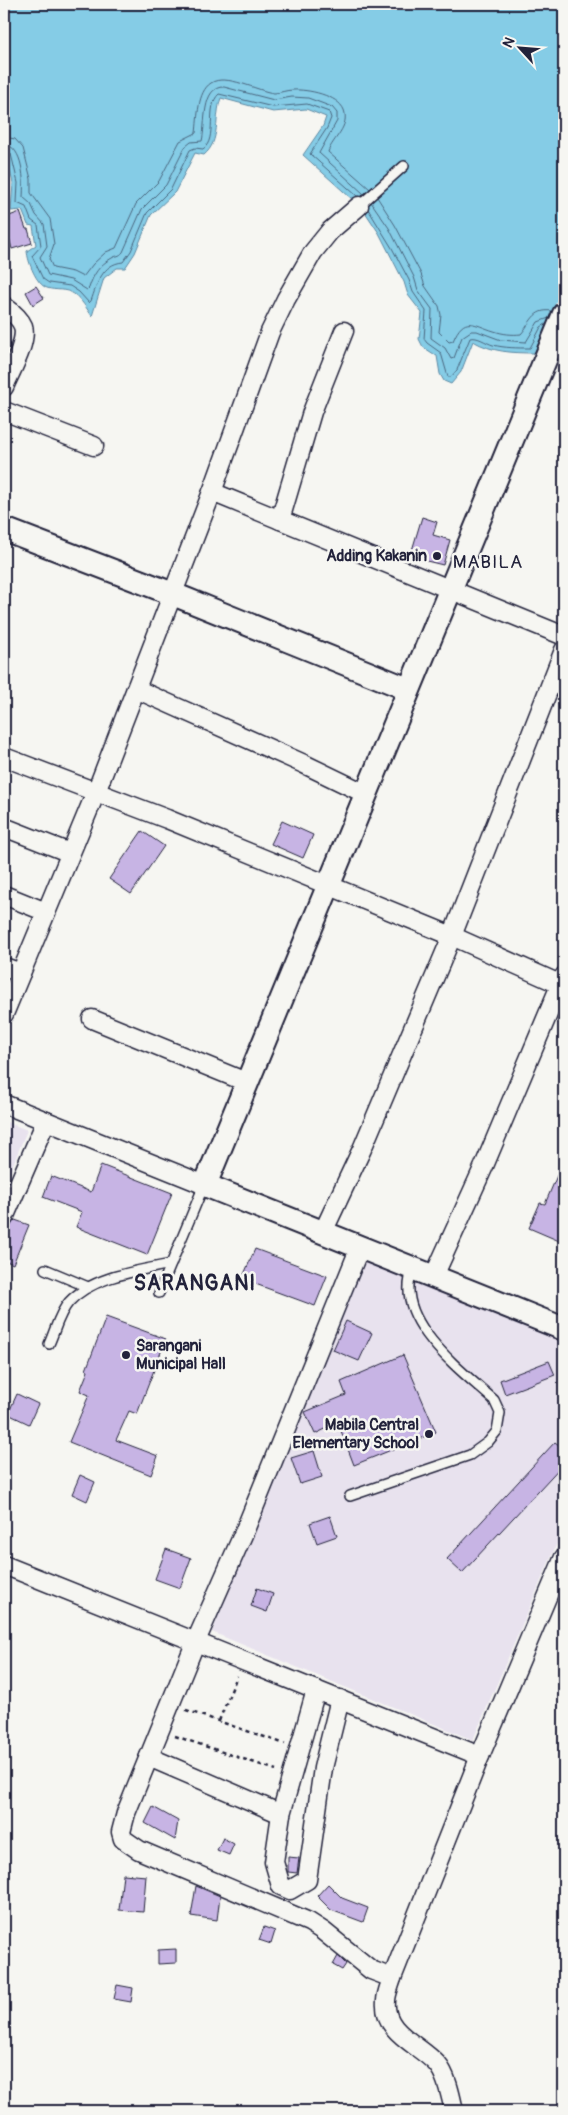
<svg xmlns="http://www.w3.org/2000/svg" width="568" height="2115" viewBox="0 0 568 2115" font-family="Pangolin,sans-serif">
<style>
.built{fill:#e8e2ee}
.water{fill:#85cce6;stroke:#5d88a2}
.pier{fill:#f6f6f2}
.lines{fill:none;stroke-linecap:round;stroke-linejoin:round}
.shore{stroke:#4a667f;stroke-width:1}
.building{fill:#c7b4e4;stroke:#22223b}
.service-casing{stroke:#22223b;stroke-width:12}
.minor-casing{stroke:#22223b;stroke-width:21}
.tertiary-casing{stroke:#22223b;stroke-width:26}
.path{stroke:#22223b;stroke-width:2.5;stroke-dasharray:4 4;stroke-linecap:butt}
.service{stroke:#f6f6f2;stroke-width:9}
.minor{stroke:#f6f6f2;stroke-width:18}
.tertiary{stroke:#f6f6f2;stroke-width:22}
.poi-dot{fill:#22223b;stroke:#f6f6f2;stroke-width:2}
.labels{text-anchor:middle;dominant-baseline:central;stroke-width:5;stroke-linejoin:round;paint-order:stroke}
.poi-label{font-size:16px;font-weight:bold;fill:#22223b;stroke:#f6f6f2;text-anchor:end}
.quarter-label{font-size:19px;letter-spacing:1px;fill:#22223b;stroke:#f6f6f2}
.district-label{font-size:21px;font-weight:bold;letter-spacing:1px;fill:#22223b;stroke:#f6f6f2}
</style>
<rect width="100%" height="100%" fill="#f6f6f2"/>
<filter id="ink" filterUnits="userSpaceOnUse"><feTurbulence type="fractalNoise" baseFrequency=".02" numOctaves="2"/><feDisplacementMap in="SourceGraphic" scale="10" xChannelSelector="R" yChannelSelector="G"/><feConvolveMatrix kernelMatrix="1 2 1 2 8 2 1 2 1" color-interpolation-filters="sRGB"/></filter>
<g filter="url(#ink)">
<g class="built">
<polygon points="4,1121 27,1130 4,1187"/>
<polygon points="365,1260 564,1341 564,1527 473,1740 212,1632"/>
</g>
<path class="water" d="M4 4H564V336L546 329 534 353C512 353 492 352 473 341L461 372 451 384 444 381 440 374 437 356 423 347 419 339 422 313 408 295 404 282 379 233 363 209 303 155 323 126 326 117 306 109 273 112 221 98C214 117 221 141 204 155L195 153 175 192 151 215 135 253 125 268H117L104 278 92 316C87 309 81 299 74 294 65 288 56 291 47 288 36 284 28 262 27 251L36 245 33 226 28 225 22 210 11 211 13 183 4 147Z"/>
<polygon class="pier" points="564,281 564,336 546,329"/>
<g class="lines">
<g class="shore">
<path d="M4 137 15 139 23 148 31 179V193L50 219 54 244 49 259 53 268 73 272 83 277 93 264 106 252 116 248 136 204 159 181 180 141 196 133C198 118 197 92 211 83 226 73 257 91 274 93 280 93 286 90 293 90 307 89 338 95 344 110 350 127 333 138 328 152L370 189"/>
<path d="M4 144C24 146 24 183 23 197L31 204 36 215 44 224 47 246 40 257 48 275 71 280 87 290 89 288C93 275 99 265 112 258 117 255 119 257 123 252L142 209 166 185 185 147 191 142 202 141C206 126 201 86 224 87L274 100 292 97 308 98 332 107 337 113V121L319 153 364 194"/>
<path d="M4 151 11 154 18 183 17 203 26 207 31 220 38 225 41 246 32 256 43 279 49 283 70 286 79 292 89 303 91 301C97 284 102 264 123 262L131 251 147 213 171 189 190 150 195 148 203 149C218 139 205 106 219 94L273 107 307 104 329 112 331 118 327 128 310 154 357 196"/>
<path d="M377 197 395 225 421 274 425 286 439 306 441 315 439 332 449 342 453 341C464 314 474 325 494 331 503 334 512 335 521 334 531 323 533 308 552 311"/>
<polyline points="371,202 389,228 414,277 418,290 432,309 431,338 445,348 451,359 454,358 462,337 471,331 477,331 501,340 526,342 538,322 549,318"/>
<path d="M368 209 392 248 409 280 413 292 426 311 424 339 427 343 441 353 448 377H451L457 370 470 338C478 336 486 343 493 345 505 348 517 348 530 348L541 327 546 324"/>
</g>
</g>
<g class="building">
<polygon points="20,212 26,229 28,229 32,243 12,249 4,218"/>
<polygon points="36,286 44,298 33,305 26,292"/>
<polygon points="422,517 437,522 433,535 450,540 443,565 410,557"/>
<polygon points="282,821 313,835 303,858 271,844"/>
<polygon points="142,831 164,846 131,894 109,879"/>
<polygon points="564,1159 564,1243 529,1228 540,1203 545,1204"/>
<polygon points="101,1165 172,1193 147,1255 76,1227 82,1212 43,1197 51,1176 91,1192"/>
<polygon points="15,1220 29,1225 13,1264 4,1260 4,1239 8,1227"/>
<polygon points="255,1249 327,1276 315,1306 242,1279"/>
<polygon points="106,1317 166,1339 137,1414 129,1411 116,1440 158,1456 151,1475 69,1442 89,1395 80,1391 88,1371 86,1370"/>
<polygon points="346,1321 372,1333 359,1361 333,1350"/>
<polygon points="403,1355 436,1432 354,1465 338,1423 315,1434 305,1412 346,1395 341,1382"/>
<polygon points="549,1361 555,1375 505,1394 500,1380"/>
<polygon points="17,1394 38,1404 29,1424 8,1414"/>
<polygon points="555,1442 564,1449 564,1463 462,1573 447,1559"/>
<polygon points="314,1451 322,1477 300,1484 291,1458"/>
<polygon points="80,1475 95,1482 87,1501 72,1494"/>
<polygon points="330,1516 337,1536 317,1543 310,1523"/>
<polygon points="166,1549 191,1558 180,1588 155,1579"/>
<polygon points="257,1588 273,1594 267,1612 251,1606"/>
<polygon points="153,1807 178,1821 175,1840 145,1823"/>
<polygon points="223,1838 234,1844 229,1855 217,1850"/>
<polygon points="288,1857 299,1858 297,1873 288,1872"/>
<polygon points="123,1874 146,1876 143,1912 119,1910"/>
<polygon points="328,1884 342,1898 368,1908 363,1922 331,1910 317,1896"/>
<polygon points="196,1886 220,1896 217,1920 191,1916"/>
<polygon points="264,1927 275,1931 271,1944 259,1940"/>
<polygon points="176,1949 176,1963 158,1964 158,1950"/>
<polygon points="338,1956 346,1964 342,1970 333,1965"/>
<polygon points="117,1985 133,1988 131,2002 114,1999"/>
</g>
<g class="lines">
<g class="service-casing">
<g id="service">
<polyline points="359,206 404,166"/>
<polyline points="45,1269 88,1287"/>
<polyline points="159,1293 204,1185"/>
<path d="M49 1344C55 1331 59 1313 69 1302 93 1276 138 1271 171 1264"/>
<path d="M350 1496 470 1455 488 1442 497 1431 500 1413 494 1400C462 1371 391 1319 413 1269"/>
</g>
</g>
<g class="minor-casing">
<g id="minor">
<path d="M4 306C11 311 20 318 23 326 28 342 10 372 4 387"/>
<polyline points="4,411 94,446"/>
<polyline points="212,492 564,636"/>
<polyline points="280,520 312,412 344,331"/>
<polyline points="136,689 304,764 366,794"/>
<polyline points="4,757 167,819 452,936 564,986"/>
<polyline points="4,827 70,853"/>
<polyline points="4,895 46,912"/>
<polyline points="4,967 21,973"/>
<polyline points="4,1014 96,792 212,492 270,332 286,299 313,252 330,231 359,206"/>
<polyline points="92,1019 246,1082"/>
<polyline points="4,1104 205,1185"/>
<polyline points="4,1218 46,1121"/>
<polyline points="323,1232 362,1149 452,936 564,650"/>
<polyline points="360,1247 245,1530 196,1641 126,1813 121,1832 123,1839 139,1850 309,1922 323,1931 371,1970 392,1978"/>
<polyline points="434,1276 484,1166 564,976"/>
<polyline points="4,1565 480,1756"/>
<polyline points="316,1690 281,1814 274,1862 281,1886 290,1890 307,1880 323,1768 340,1699"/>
<polyline points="149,1757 281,1814"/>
<path d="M454 2111C451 2097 447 2075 437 2064 419 2044 383 2033 386 2001 386 1994 390 1985 392 1978L480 1756 564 1557"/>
</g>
</g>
<g class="tertiary-casing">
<g id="tertiary">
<polyline points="564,314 205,1185 564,1329"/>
<polyline points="4,529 173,594 408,689"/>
</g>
</g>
<g class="path">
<polyline points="186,1710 285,1744"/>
<polyline points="219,1721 237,1676"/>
<polyline points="175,1736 276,1770"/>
</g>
<use href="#service" class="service"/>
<use href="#minor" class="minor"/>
<use href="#tertiary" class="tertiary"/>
</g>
</g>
<g class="poi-dot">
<circle cx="437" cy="556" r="5"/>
<circle cx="126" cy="1355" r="5"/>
<circle cx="429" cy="1434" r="5"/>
</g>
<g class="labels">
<g class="poi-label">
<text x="427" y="556">Adding Kakanin</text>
<text x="136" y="1346" text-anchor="start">Sarangani<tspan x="136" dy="18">Municipal Hall</tspan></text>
<text x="419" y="1425">Mabila Central<tspan x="419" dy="18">Elementary School</tspan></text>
</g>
<g class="quarter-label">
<text x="488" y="562">MABILA</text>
</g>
<g class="district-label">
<text x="195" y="1283">SARANGANI</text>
</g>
</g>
<rect width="568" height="2115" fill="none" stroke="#f6f6f2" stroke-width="20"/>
<rect x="10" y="10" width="548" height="2095" fill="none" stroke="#22223b" stroke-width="2" filter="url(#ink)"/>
<g transform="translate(520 48) rotate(296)" stroke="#f6f6f2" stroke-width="4" paint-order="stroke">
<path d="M0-4L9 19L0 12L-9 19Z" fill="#22223b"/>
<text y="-8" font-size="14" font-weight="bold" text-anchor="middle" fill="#22223b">N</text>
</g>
</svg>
